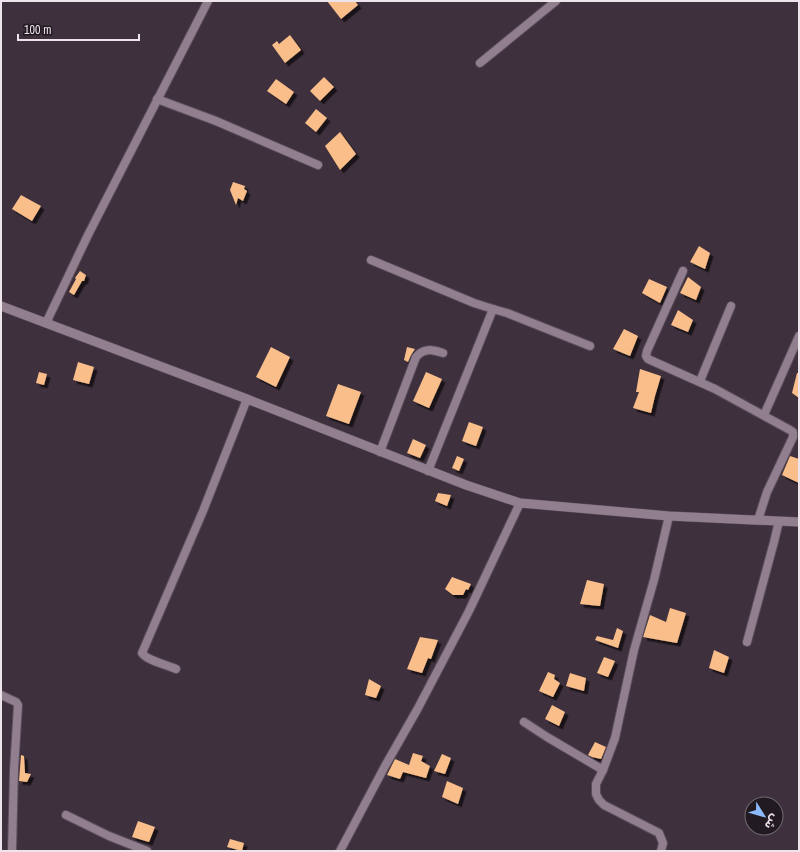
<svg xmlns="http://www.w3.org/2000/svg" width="800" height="852" viewBox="0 0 800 852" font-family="'Archivo Narrow','Noto Sans Arabic',sans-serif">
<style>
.building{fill:#f9be8a;filter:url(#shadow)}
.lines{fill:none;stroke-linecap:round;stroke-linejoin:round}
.minor-casing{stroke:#594c58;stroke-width:10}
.tertiary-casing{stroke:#594c58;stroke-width:10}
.minor{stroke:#917f8f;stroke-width:8}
.tertiary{stroke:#917f8f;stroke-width:9}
</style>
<defs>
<filter id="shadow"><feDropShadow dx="3.5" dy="3.5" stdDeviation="0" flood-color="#0009"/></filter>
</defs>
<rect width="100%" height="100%" fill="#3e303d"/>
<g class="building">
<polygon points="327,1 355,1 358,5 341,19"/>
<polygon points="290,35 301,50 285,63 272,45 277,41 279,44"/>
<polygon points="324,77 334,87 320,101 310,91"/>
<polygon points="276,79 294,92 286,104 267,91"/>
<polygon points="316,109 327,118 316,132 305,123"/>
<polygon points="340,132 356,154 340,170 325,146"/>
<polygon points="233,182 245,186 244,189 247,191 243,201 238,198 236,205 230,190"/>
<polygon points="21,195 41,206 32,221 12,209"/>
<polygon points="699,246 710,253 705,269 690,262"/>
<polygon points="80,271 86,275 84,281 82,281 74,295 69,292 76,279 75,278"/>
<polygon points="688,277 701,287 696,300 680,293"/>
<polygon points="649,279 667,287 660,303 642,293"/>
<polygon points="678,310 693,320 688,332 671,325"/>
<polygon points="624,329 638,336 630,356 613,349"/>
<polygon points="271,347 290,357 276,387 256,377"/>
<polygon points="407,347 415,349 411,355 408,362 404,360"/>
<polygon points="78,362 94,367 89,384 73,380"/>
<polygon points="640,369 661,376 655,396 651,413 633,408 639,392 636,392"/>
<polygon points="39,372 47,374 44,385 36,383"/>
<polygon points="426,372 442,379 429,408 413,401"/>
<polygon points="797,373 799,373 799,398 792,393"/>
<polygon points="338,384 361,392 349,424 326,416"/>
<polygon points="469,422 483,427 476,446 462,441"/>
<polygon points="413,439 426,445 420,458 407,453"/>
<polygon points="457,456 464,459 459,471 452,468"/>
<polygon points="790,456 799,459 799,483 782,475"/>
<polygon points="438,493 451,495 447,506 435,501"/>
<polygon points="452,577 471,584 468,590 466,589 463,595 453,595 445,589"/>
<polygon points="587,580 604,584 600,606 580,604"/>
<polygon points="670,608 686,613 677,643 643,637 650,615 666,622"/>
<polygon points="617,628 623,631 618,648 595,640 597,636 613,640"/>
<polygon points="420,637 438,640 431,659 428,658 422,673 407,669"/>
<polygon points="714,650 729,657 724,673 709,668"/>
<polygon points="604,657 615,661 608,677 597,673"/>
<polygon points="548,672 555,675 554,679 560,683 553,697 539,691"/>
<polygon points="570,673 586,678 584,691 566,686"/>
<polygon points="369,679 381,686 376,698 365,695"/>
<polygon points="552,705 565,712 559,726 545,719"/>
<polygon points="595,742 606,747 601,759 592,757 588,755"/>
<polygon points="413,753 423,756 421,761 430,766 426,778 403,772 400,779 387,775 395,759 409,765"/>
<polygon points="442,754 451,758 445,774 434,771"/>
<polygon points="21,755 24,756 25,773 31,774 27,782 19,781"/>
<polygon points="447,781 463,788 458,804 442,797"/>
<polygon points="138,821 155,827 149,842 132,837"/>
<polygon points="230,839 244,843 242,851 227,847"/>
</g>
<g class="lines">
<g class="minor-casing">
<g id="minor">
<polyline points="480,63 556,1"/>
<polyline points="157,99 216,121 318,165"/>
<polyline points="371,260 474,303 493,309"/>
<polyline points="683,271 647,351 646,356 648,359 715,389 790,430 793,432 793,437 767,492 758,520"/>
<polyline points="46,323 88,235 208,1"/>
<polyline points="700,381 731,306"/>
<polyline points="764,415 799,336"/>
<path d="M380 452 416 357C424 347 433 350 443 353"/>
<polyline points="428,471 493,309 507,313 590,346"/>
<polyline points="747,642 774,542 779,521"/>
<path d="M176 669C167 665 146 660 142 653L203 511 247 399"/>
<polyline points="1,695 16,702 18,705 14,770 12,851"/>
<polyline points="524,722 547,737 603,770"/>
<polyline points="66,815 109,836 147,851"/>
<polyline points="340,851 385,766 417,710 469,611 520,503"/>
<polyline points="661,851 663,843 659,833 604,805 599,800 596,794 596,784 603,770 615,738 634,650 654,580 669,516"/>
</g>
</g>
<g class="tertiary-casing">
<polyline id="tertiary" points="1,306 247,399 466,485 520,503 669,516 799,522"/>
</g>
<use href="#minor" class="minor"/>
<use href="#tertiary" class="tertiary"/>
</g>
<rect width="800" height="852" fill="none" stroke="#eee4ec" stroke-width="4"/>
<g transform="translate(764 816) rotate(127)"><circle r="19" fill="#211a20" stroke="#736b72"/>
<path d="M0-3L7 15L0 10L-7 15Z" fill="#8bb9fc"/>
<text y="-6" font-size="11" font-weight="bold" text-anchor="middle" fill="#eee4ec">ش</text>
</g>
<path d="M18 34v6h121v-6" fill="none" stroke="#eee4ec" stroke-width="2"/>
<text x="24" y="34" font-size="12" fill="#eee4ec" stroke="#211a20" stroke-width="3" paint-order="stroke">100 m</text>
</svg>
